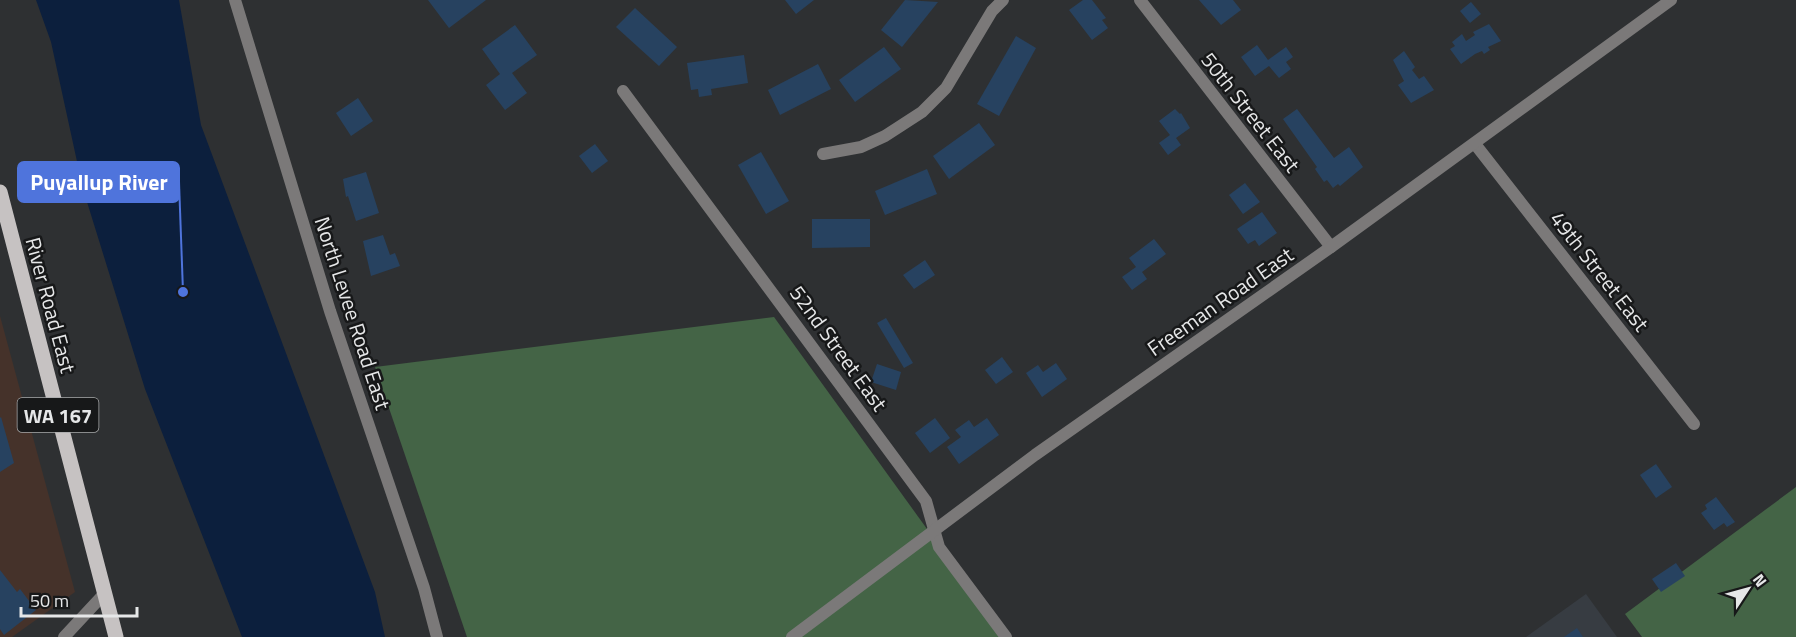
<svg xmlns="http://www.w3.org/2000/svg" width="1796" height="637" viewBox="0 0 1796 637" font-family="'Titillium Web',sans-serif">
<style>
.commercial{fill:#45322a}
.built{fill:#373c42}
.forest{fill:#446446}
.water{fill:#0c1f3d}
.building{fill:#274260}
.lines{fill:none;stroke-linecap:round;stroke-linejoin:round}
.minor{stroke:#7b7979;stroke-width:12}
.tertiary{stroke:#7b7979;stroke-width:12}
.primary{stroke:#c6c2c2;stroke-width:15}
.labels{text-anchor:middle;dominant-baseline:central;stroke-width:5;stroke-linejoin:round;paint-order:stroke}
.shield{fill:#171819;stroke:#a8a9aa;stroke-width:1.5}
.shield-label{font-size:20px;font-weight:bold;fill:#e6e7e8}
.street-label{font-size:21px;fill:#e6e7e8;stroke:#171819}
.leader{fill:none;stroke:#4f74dc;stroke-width:2}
.callout-dot{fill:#4f74dc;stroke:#171819;stroke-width:2}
.callout{fill:#4f74dc;stroke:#4f74dc;stroke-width:2}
.callout-label{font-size:22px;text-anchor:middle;font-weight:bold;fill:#fff}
</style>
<rect width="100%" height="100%" fill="#2e3032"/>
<polygon class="commercial" points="0,316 75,592 12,637 0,637"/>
<polygon class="built" points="1586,594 1617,637 1526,637"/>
<g class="forest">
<polygon points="774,317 1005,637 467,637 375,367"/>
<polygon points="1796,487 1796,637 1642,637 1625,614"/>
</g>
<polygon class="water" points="36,0 179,0 201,125 375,592 385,637 242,637 145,389 83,189 51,42"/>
<g class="building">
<polygon points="428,0 486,0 449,28"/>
<polygon points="785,0 814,0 796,14"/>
<polygon points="905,0 938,2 902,47 881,30"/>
<polygon points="1083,0 1092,0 1106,18 1102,20 1108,28 1092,40 1069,10"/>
<polygon points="1199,0 1233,0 1241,10 1221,25"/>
<polygon points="1471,2 1481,14 1470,23 1460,11"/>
<polygon points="635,8 677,47 659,66 616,27"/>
<polygon points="1489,24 1501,41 1488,47 1490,50 1484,54 1482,51 1475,54 1461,64 1450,49 1455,46 1452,42 1462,34 1466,41 1475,35 1473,32"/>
<polygon points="515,25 537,55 512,73 527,93 505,110 486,85 500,74 482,49"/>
<polygon points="1016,36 1036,48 999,116 977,104"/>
<polygon points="1257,45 1268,60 1286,47 1293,57 1286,62 1291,69 1279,78 1269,66 1255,76 1241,57"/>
<polygon points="884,47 901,69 855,102 839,80"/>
<polygon points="1404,51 1415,67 1412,70 1419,79 1424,76 1434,90 1411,103 1398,85 1404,81 1393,60"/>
<polygon points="744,55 748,83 711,89 712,95 699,97 698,89 691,90 687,63"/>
<polygon points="818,64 831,89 780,115 768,90"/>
<polygon points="358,98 373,121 351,136 336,113"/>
<polygon points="1175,109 1180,114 1181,113 1190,128 1176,138 1181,145 1168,155 1159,143 1170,135 1159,121"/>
<polygon points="1297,109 1334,158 1349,147 1363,167 1340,186 1338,184 1333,188 1327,180 1324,182 1315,169 1317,167 1283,119"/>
<polygon points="979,123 995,145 949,179 933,156"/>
<polygon points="595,144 608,161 592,173 579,156"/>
<polygon points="761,152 789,201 766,214 738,165"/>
<polygon points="927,169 937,194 885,215 875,191"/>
<polygon points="366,172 379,213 356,221 348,196 346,197 343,179"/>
<polygon points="1245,183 1260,202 1243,214 1229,195"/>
<polygon points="1262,212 1277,233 1259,246 1255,240 1248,244 1237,229"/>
<polygon points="812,219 870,219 870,247 812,248"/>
<polygon points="383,235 390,255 395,253 400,266 371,276 363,241"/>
<polygon points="1154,239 1166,254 1142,272 1147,279 1132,290 1122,277 1136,267 1129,258"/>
<polygon points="925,260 935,275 914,289 903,275"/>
<polygon points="886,318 913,363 904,368 877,323"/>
<polygon points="1002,357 1013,372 996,384 985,370"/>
<polygon points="1056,363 1067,379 1042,397 1026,373 1038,365 1043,372"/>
<polygon points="877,364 901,372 896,390 871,382"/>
<polygon points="1,417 14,463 0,472 0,418"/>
<polygon points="935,418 950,438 930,453 915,433"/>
<polygon points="987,418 999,435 959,464 947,447 961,437 955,430 969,420 974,427"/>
<polygon points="1656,464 1672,487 1656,498 1640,475"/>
<polygon points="1716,497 1735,522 1727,527 1724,523 1714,530 1701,513 1707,509 1705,505"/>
<polygon points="1676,563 1685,576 1661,592 1652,579"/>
<polygon points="0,570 17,592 20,589 36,610 4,635 0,629"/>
<polygon points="1577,628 1583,637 1564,637"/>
</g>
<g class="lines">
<g class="minor">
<polyline points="1140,0 1331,247"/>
<polyline points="623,91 926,501 939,547 1006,637"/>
<polyline points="1475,144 1694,424"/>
<polyline points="823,154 861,147 885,136 922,112 946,88 992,11 1003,0"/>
<polyline points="64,637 104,594"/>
</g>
<g class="tertiary">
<polyline points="235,0 330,311 424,588 437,637"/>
<polyline points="792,637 1035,455 1331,247 1671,0"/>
</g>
<polyline class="primary" points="0,192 116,637"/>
</g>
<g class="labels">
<rect class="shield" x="17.5" y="398" width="81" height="34" rx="4.5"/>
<g class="shield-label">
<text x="58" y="415">WA 167</text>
</g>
<g class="street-label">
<text transform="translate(1251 112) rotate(52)">50th Street East</text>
<text transform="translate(1600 271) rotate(52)">49th Street East</text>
<text transform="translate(1220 301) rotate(-35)">Freeman Road East</text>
<text transform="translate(51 305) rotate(75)">River Road East</text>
<text transform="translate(353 313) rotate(72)">North Levee Road East</text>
<text transform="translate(839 348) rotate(54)">52nd Street East</text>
</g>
</g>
<path class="leader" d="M183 292L179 182"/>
<circle class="callout-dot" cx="183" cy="292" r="6"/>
<rect class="callout" x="18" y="162" width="161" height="40" rx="6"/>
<g class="callout-label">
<text x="99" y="190">Puyallup River</text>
</g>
<g transform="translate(1748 589) rotate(54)" stroke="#171819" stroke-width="4.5" paint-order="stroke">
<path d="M0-4.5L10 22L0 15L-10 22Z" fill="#e6e7e8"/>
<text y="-9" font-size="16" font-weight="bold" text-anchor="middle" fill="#e6e7e8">N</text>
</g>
<path d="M21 607v9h116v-9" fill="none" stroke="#e6e7e8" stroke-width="3"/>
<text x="30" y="607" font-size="18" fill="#e6e7e8" stroke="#171819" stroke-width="4.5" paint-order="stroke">50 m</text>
</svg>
